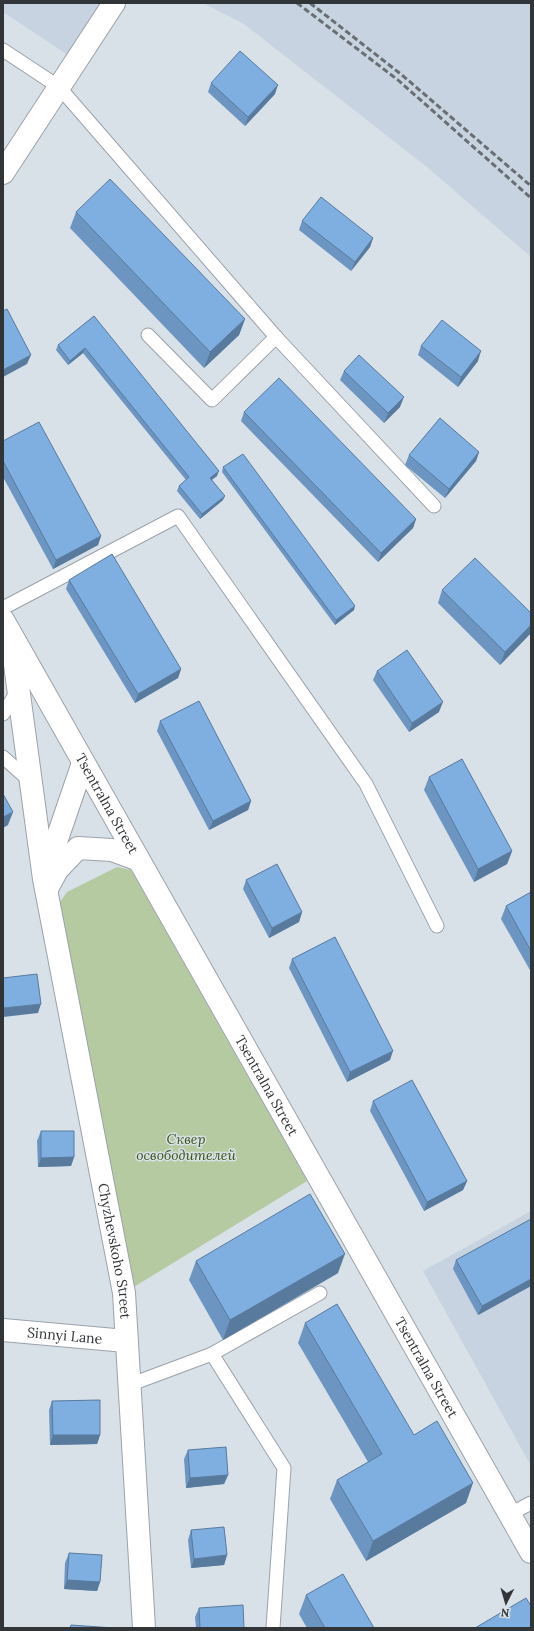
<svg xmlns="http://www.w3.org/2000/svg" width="534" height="1631" viewBox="0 0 534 1631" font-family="Lora,serif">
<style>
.built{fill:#c7d3e1}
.green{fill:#b5caa1}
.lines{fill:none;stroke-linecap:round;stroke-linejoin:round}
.service-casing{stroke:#9ba2aa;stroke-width:15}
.minor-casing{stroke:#9ba2aa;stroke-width:24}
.tertiary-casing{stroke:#9ba2aa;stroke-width:24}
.secondary-casing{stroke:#9ba2aa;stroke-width:24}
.service{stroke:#fff;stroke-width:13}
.minor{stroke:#fff;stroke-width:22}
.tertiary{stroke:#fff;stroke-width:22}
.secondary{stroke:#fff;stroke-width:22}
.rail{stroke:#696e72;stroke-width:3;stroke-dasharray:6 3;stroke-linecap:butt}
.wall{fill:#6c96c1}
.shaded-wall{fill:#587a9d}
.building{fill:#7eafe0;stroke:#587a9d}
.labels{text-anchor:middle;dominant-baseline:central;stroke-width:3;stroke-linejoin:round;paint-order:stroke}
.street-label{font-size:14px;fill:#323538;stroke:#d8e0e8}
.park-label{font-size:14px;font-style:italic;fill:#395414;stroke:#d8e0e8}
</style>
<rect width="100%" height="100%" fill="#d8e0e8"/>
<g class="built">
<polygon points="3,3 114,3 77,61 3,12"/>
<polygon points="203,3 531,3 531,257 427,167 244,24"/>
<polygon points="531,1211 531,1466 423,1271"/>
</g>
<polygon class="green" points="117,867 131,870 307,1181 124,1293 54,932 60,902 67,892"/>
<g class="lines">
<g class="service-casing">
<g id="service">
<polyline points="3,50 59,87 276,337 434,506"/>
<polyline points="148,335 212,400 276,337"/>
<polyline points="3,608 178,516 366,784 437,926"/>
<polyline points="3,714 18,690"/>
<polyline points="3,757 31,782"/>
<polyline points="212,1354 320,1293"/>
<polyline points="129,1385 212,1354 284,1468 273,1628"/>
<polyline points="510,1514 531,1503"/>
</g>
</g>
<g class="minor-casing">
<g id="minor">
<polyline points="3,173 114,3"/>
<path id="s1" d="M3 1330 126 1341"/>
</g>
</g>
<g class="tertiary-casing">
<g id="tertiary">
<path id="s2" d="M11 635 44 879 124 1293 144 1628"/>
<polyline points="45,874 83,763"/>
<polyline points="49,885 57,870 78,848 112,850 139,860"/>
</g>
</g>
<g class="secondary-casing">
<g id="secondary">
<path id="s3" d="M3 620 531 1552"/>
</g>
</g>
<use href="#service" class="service"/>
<use href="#minor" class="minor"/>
<use href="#tertiary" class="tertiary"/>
<use href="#secondary" class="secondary"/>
<g class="rail">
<polyline points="297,3 398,80 531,198"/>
<polyline points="310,3 402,75 531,186"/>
</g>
</g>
<g class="wall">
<polygon points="211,83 275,94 245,126 208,92"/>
<polygon points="76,212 245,319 239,335 204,368 70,228"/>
<polygon points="302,221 373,238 370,247 351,271 299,230"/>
<polygon points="94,316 217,476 212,480 223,500 200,519 177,491 179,486 186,480 83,353 68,365 56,350 58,345"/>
<polygon points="421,346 478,361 458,387 418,355"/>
<polygon points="344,371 400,407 384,423 340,380"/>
<polygon points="244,412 416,519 413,528 378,562 241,421"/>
<polygon points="3,441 101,536 98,545 53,569 3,477"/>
<polygon points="479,452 476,461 445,498 405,465 409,455"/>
<polygon points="223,467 354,610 335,625 222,472"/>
<polygon points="69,580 181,669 178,678 135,703 66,589"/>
<polygon points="442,590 531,613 531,633 500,665 438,603"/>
<polygon points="377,671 439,712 409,732 373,680"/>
<polygon points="160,721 251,801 248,810 209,830 157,731"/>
<polygon points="429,777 512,851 507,864 474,882 424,790"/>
<polygon points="246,880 302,912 299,922 269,938 243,889"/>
<polygon points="531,892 531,972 501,919 506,906"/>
<polygon points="292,959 390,1060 347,1082 289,968"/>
<polygon points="373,1101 467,1181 463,1190 424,1211 370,1111"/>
<polygon points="41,1131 74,1157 71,1166 38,1167 37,1141"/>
<polygon points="531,1219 531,1286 478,1315 453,1269 456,1260"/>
<polygon points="196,1261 338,1273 223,1340 189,1280"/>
<polygon points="305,1323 414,1435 466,1503 366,1561 330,1499 337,1480 368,1462 298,1343"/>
<polygon points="52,1401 100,1435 97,1444 50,1445 49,1410"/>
<polygon points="188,1450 228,1475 224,1484 186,1488 184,1459"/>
<polygon points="191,1530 227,1555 224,1565 191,1568 188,1540"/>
<polygon points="69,1553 100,1582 97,1591 64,1589 65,1563"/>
<polygon points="306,1595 374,1628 307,1628 299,1614"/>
<polygon points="199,1608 244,1628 196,1628 195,1617"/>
</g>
<g class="shaded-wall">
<polygon points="278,85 275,94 245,126 248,117"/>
<polygon points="373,238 370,247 351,271 355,262"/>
<polygon points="245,319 239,335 204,368 210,352"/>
<polygon points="85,348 83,353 68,365 70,361"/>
<polygon points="481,351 478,361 458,387 461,377"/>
<polygon points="31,355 27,364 3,377 3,370"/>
<polygon points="404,397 400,407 384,423 388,413"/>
<polygon points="479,452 476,461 445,498 449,489"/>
<polygon points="219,471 217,476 208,482 210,478"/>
<polygon points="225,496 223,500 200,519 202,514"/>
<polygon points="416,519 413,528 378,562 381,553"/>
<polygon points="101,536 98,545 53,569 56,560"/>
<polygon points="355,606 354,610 335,625 336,620"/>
<polygon points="531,625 531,633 500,665 505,652"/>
<polygon points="181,669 178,678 135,703 138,694"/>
<polygon points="443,702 439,712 409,732 412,723"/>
<polygon points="251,801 248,810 209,830 213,821"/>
<polygon points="13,812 8,825 3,828 3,817"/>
<polygon points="512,851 507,864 474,882 478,869"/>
<polygon points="302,912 299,922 269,938 272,928"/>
<polygon points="41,1004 38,1013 3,1017 3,1010 4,1008"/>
<polygon points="393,1051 390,1060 347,1082 350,1072"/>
<polygon points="74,1157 71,1166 38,1167 41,1158"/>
<polygon points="467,1181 463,1190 424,1211 427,1202"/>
<polygon points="345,1254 338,1273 223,1340 230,1320"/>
<polygon points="531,1279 531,1286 478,1315 482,1306"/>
<polygon points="53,1435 100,1435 97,1444 50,1445"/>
<polygon points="228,1475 224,1484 186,1488 190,1478"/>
<polygon points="473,1483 466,1503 366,1561 373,1541"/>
<polygon points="227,1555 224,1565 191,1568 194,1559"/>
<polygon points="67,1580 100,1582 97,1591 64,1589"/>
</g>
<g class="building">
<polygon points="240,51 278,85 248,117 211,83"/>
<polygon points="110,179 245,319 210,352 76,212"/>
<polygon points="321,197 373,238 355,262 302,221"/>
<polygon points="7,309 31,355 3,370 3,311"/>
<polygon points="94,316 219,471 210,478 225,496 202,514 179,486 189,477 85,348 70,361 58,345"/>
<polygon points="442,320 481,351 461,377 421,346"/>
<polygon points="359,355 404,397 388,413 344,371"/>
<polygon points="279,378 416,519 381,553 244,412"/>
<polygon points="440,418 479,452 449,489 409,455"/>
<polygon points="39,422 101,536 56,560 3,461 3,441"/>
<polygon points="243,454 355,606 336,620 223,467"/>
<polygon points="112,554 181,669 138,694 69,580"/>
<polygon points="475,558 531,613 531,625 505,652 442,590"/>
<polygon points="407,650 443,702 412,723 377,671"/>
<polygon points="199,701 251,801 213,821 160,721"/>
<polygon points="462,759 512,851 478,869 429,777"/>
<polygon points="3,794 13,812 3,817"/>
<polygon points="277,864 302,912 272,928 246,880"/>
<polygon points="531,892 531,951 506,906"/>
<polygon points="335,937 393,1051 350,1072 292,959"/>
<polygon points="37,974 41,1004 4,1008 3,1002 3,978"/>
<polygon points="412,1080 467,1181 427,1202 373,1101"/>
<polygon points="41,1131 74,1131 74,1157 41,1158"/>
<polygon points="310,1194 345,1254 230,1320 196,1261"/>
<polygon points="531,1219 531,1279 482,1306 456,1260"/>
<polygon points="337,1304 414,1435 437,1421 473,1483 373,1541 337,1480 382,1454 305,1323"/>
<polygon points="100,1400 100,1435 53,1435 52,1401"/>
<polygon points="226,1447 228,1475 190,1478 188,1450"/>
<polygon points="224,1527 227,1555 194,1559 191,1530"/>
<polygon points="69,1553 102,1555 100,1582 67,1580"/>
<polygon points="343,1574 374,1628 325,1628 306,1595"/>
<polygon points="526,1598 531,1606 531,1628 475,1628"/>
<polygon points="243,1605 244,1628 200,1628 199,1608"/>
<polygon points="71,1625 114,1628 70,1628"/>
</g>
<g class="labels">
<g class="street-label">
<text stroke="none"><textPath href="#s3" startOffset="211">Tsentralna Street</textPath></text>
<text stroke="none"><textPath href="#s3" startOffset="535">Tsentralna Street</textPath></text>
<text stroke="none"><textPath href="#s2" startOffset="625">Chyzhevskoho Street</textPath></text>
<text stroke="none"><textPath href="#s1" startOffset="62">Sinnyi Lane</textPath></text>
<text stroke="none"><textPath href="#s3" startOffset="859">Tsentralna Street</textPath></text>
</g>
<g class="park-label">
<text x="186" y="1139">Сквер<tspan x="186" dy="16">освободителей</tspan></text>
</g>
</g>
<rect width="534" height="1631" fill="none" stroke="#323538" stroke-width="8"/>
<g transform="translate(506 1603) rotate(185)" stroke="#d8e0e8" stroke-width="3" paint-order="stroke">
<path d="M0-3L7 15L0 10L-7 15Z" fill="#323538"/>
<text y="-6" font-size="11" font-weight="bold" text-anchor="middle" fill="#323538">N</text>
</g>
</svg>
